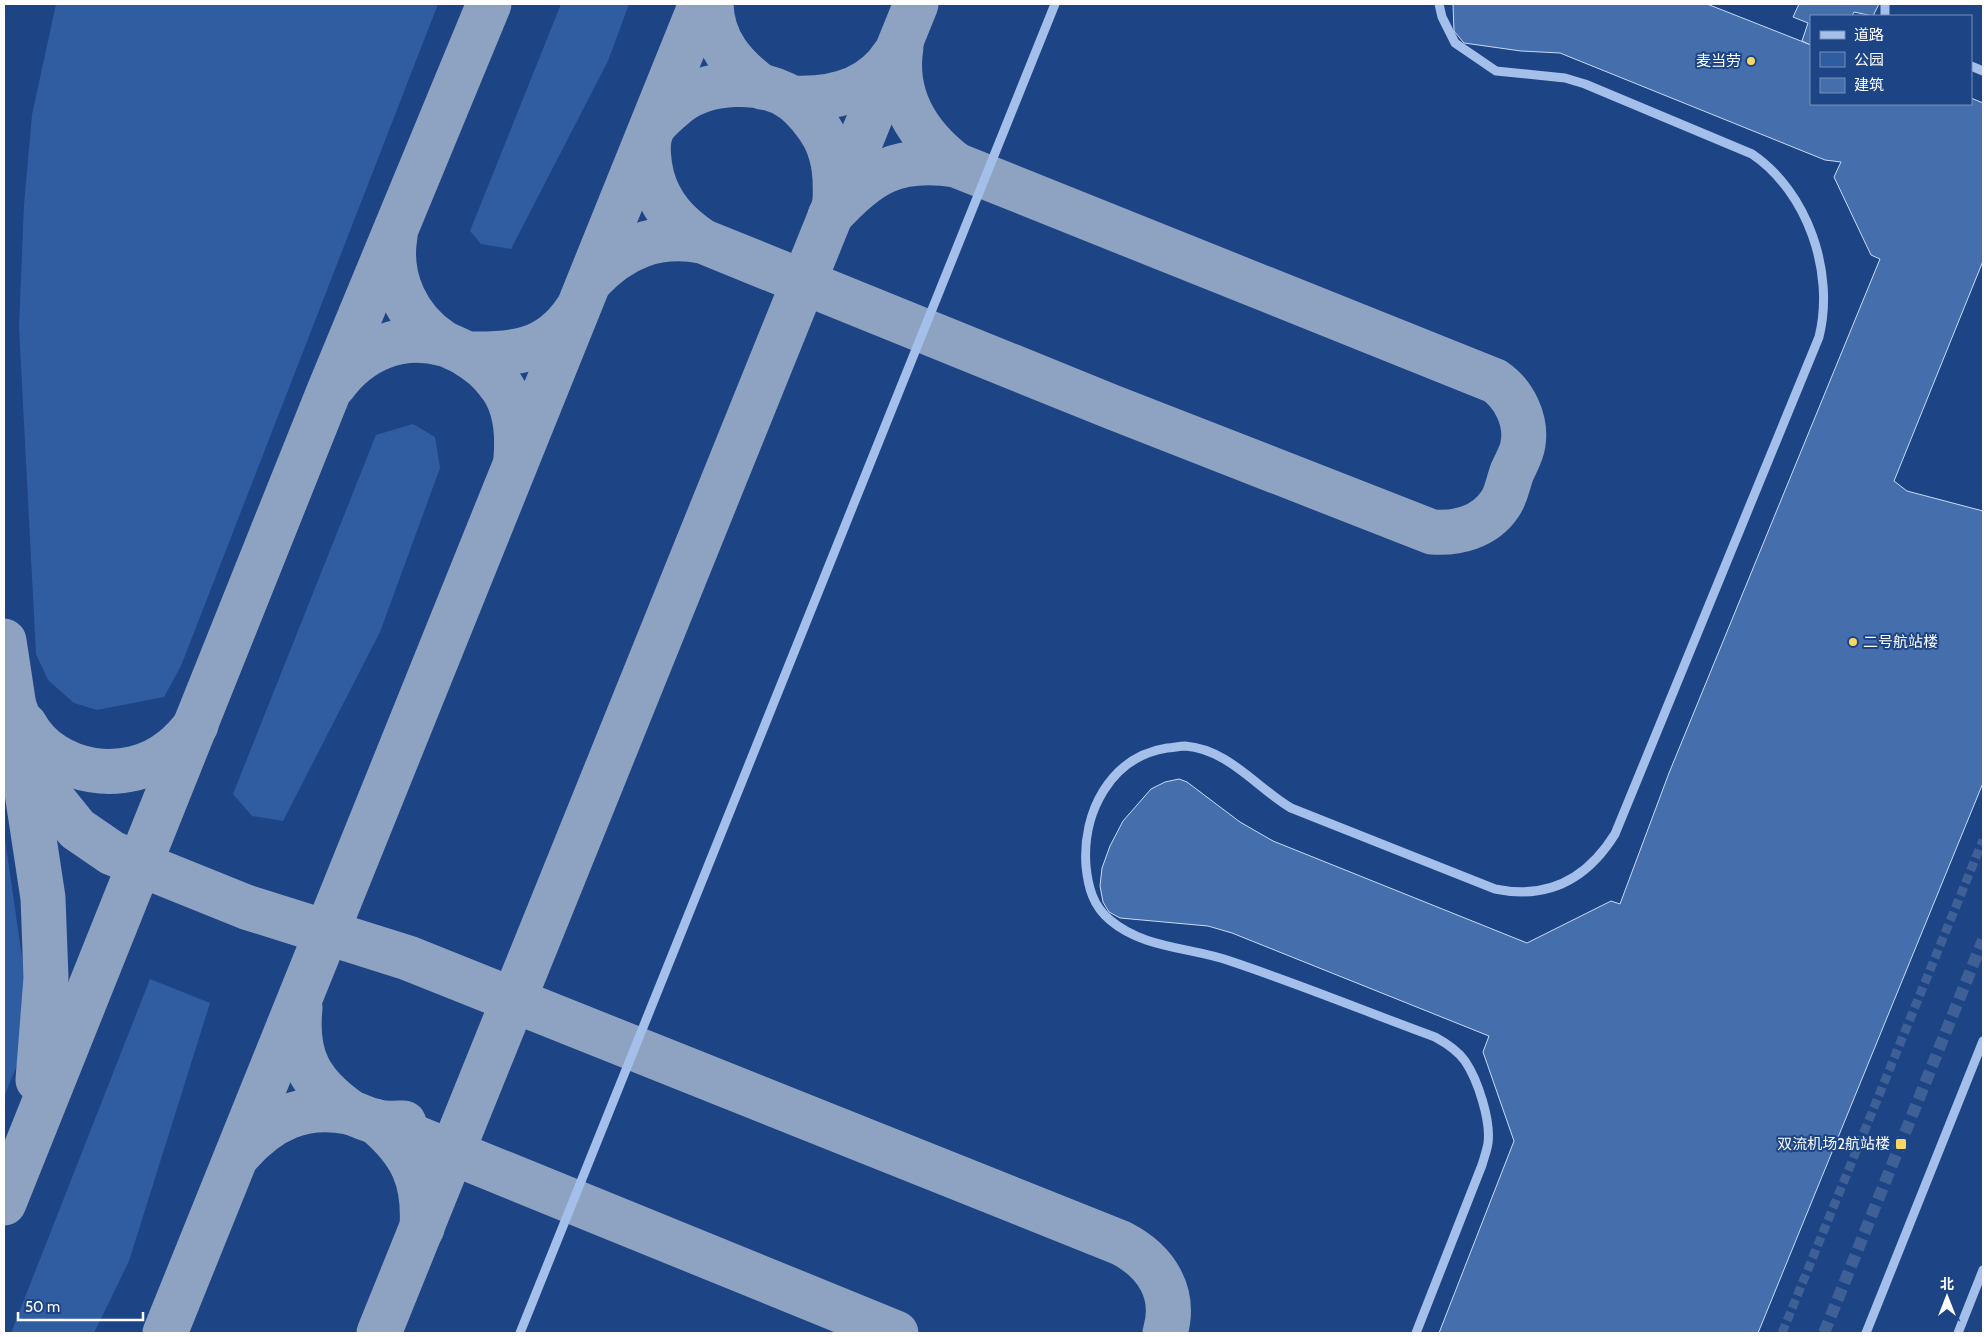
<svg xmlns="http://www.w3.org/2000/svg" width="1987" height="1337" viewBox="0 0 1987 1337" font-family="Cabin,'Noto Sans SC',sans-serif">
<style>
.green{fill:#305da2}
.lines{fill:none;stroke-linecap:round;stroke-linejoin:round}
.taxiway{stroke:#8ea2c2;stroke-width:45}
.building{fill:#456ead;stroke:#c8dbf8}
.minor-tunnel{stroke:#3f6096;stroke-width:9;stroke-dasharray:9 4.5;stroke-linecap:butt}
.major-tunnel{stroke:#3f6096;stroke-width:12;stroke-dasharray:12 6;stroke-linecap:butt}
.minor{stroke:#a4bfea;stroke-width:9}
.poi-dot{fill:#fad762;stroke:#1d4484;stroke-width:2}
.labels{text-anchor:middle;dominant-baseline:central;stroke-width:4;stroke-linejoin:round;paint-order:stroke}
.poi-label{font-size:15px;fill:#fff;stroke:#1d4484;text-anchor:end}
</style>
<rect width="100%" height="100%" fill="#1d4484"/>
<g class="green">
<polygon points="56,4 438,4 181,666 164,697 97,710 74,703 48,680 36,654 19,327 24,205 32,115"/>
<polygon points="561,4 629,4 608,61 511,249 481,244 470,231"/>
<polygon points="413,424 435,437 440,468 380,632 283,821 252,816 233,794 376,435"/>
<polygon points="4,832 29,1006 20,1058 4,1097"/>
<polygon points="150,979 210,1003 129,1261 94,1333 11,1333"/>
</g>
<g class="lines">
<g class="taxiway">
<path d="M711 4C712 41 733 66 762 87"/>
<path d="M901 47C893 97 918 136 956 165"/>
<path d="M791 98C831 100 871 91 894 55"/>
<path d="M395 236C388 278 407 319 442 342 450 347 459 349 466 354 478 361 490 371 498 382 516 403 518 432 516 458"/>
<path d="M702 241C678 225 660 206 652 177 649 165 646 144 651 132 655 121 670 110 679 102 708 81 760 78 791 98 804 107 818 125 825 138 835 159 836 179 835 201"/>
<path d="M590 281C621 247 657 233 702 241L1112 407 1432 532C1457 534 1485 527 1500 504 1506 496 1508 483 1512 472 1516 463 1522 453 1523 444 1527 420 1514 394 1495 381L956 165C896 156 869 173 830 216"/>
<path d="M466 354C512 355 548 353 576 311"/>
<path d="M334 385C360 350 400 332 444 344"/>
<polyline points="4,641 43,898 46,978 38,1080"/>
<path d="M12 701 43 782 52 798 77 829 112 853 246 907 408 958 1121 1243C1156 1261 1177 1293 1165 1333"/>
<path d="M25 725C53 776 128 786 172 750 181 743 189 734 196 725"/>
<path d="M300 1008C295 1057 310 1084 350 1112"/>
<path d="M240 1153C269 1120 304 1103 348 1112 357 1114 365 1119 374 1121 383 1124 394 1123 404 1123"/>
<polyline points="4,1203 329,391 489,4"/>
<path d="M422 1228C425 1180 412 1152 375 1121L896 1333"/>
<polyline points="165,1333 701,4"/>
<polyline points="379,1333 916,4"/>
</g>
</g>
<g class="building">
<polygon points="1453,4 1707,4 1811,45 1811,104 1971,104 1971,98 1983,103 1983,261 1894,481 1907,491 1983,511 1983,783 1758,1333 1439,1333 1514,1141 1483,1052 1489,1036 1232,933 1208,926 1120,918 1109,912 1103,902 1100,886 1102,868 1110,846 1123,821 1151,789 1165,782 1179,779 1187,782 1240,822 1273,841 1527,943 1611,901 1620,904 1669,773 1880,259 1871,255 1834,177 1841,162 1825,160 1560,53 1521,51 1464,43 1454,31"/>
<polygon points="1799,4 1879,4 1873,16 1854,12 1852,16 1811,16 1811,45 1802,41 1808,23 1793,17"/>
</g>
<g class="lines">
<polyline class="minor-tunnel" points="1782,1333 1983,840"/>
<polyline class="major-tunnel" points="1824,1333 1983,940"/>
<g class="minor">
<polyline points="1885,16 1885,4"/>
<polyline points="1971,66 1983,71"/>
<polyline points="520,1333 1055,4"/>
<path d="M1416 1333 1482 1165C1484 1158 1487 1150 1488 1143 1491 1121 1478 1080 1465 1061 1458 1051 1446 1043 1435 1037 1367 1012 1299 984 1230 961 1190 947 1144 949 1110 920 1093 906 1088 887 1086 866 1082 813 1110 757 1167 748 1173 748 1179 746 1185 746 1228 749 1257 788 1291 808L1495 889C1548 900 1587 879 1615 834L1819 337C1835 273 1808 192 1752 154L1585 84 1565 78 1496 71 1455 43 1442 17 1439 4"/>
<polyline points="1866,1333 1983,1041"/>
<polyline points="1958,1333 1983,1270"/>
</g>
</g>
<g class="poi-dot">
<circle cx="1751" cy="61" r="5"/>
<circle cx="1853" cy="642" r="5"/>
<rect x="1895" y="1138" width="12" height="12" rx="2.5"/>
</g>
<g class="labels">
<g class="poi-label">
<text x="1741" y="61">麦当劳</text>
<text x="1863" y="642" text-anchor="start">二号航站楼</text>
<text x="1890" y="1144">双流机场2航站楼</text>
</g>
</g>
<rect width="1987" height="1337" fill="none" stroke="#ffffff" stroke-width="10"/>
<rect x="1810" y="15" width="162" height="90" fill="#1d4484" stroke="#778fb5"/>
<rect x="1820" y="31" width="25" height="8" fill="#a4bfea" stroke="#778fb5"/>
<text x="1854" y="40" font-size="15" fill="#ffffff">道路</text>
<rect x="1820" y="52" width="25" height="15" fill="#305da2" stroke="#778fb5"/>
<text x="1854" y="65" font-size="15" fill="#ffffff">公园</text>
<rect x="1820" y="78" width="25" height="15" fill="#456ead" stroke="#778fb5"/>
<text x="1854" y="90" font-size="15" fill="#ffffff">建筑</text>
<g transform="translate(1947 1297)" stroke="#1d4484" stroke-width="4" paint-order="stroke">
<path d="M0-4L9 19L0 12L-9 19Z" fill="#ffffff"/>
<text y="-8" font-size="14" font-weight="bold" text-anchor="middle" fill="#ffffff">北</text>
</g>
<path d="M18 1312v8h125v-8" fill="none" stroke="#ffffff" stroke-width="2.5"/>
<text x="25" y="1312" font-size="15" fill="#ffffff" stroke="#1d4484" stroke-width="4" paint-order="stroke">50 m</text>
</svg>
